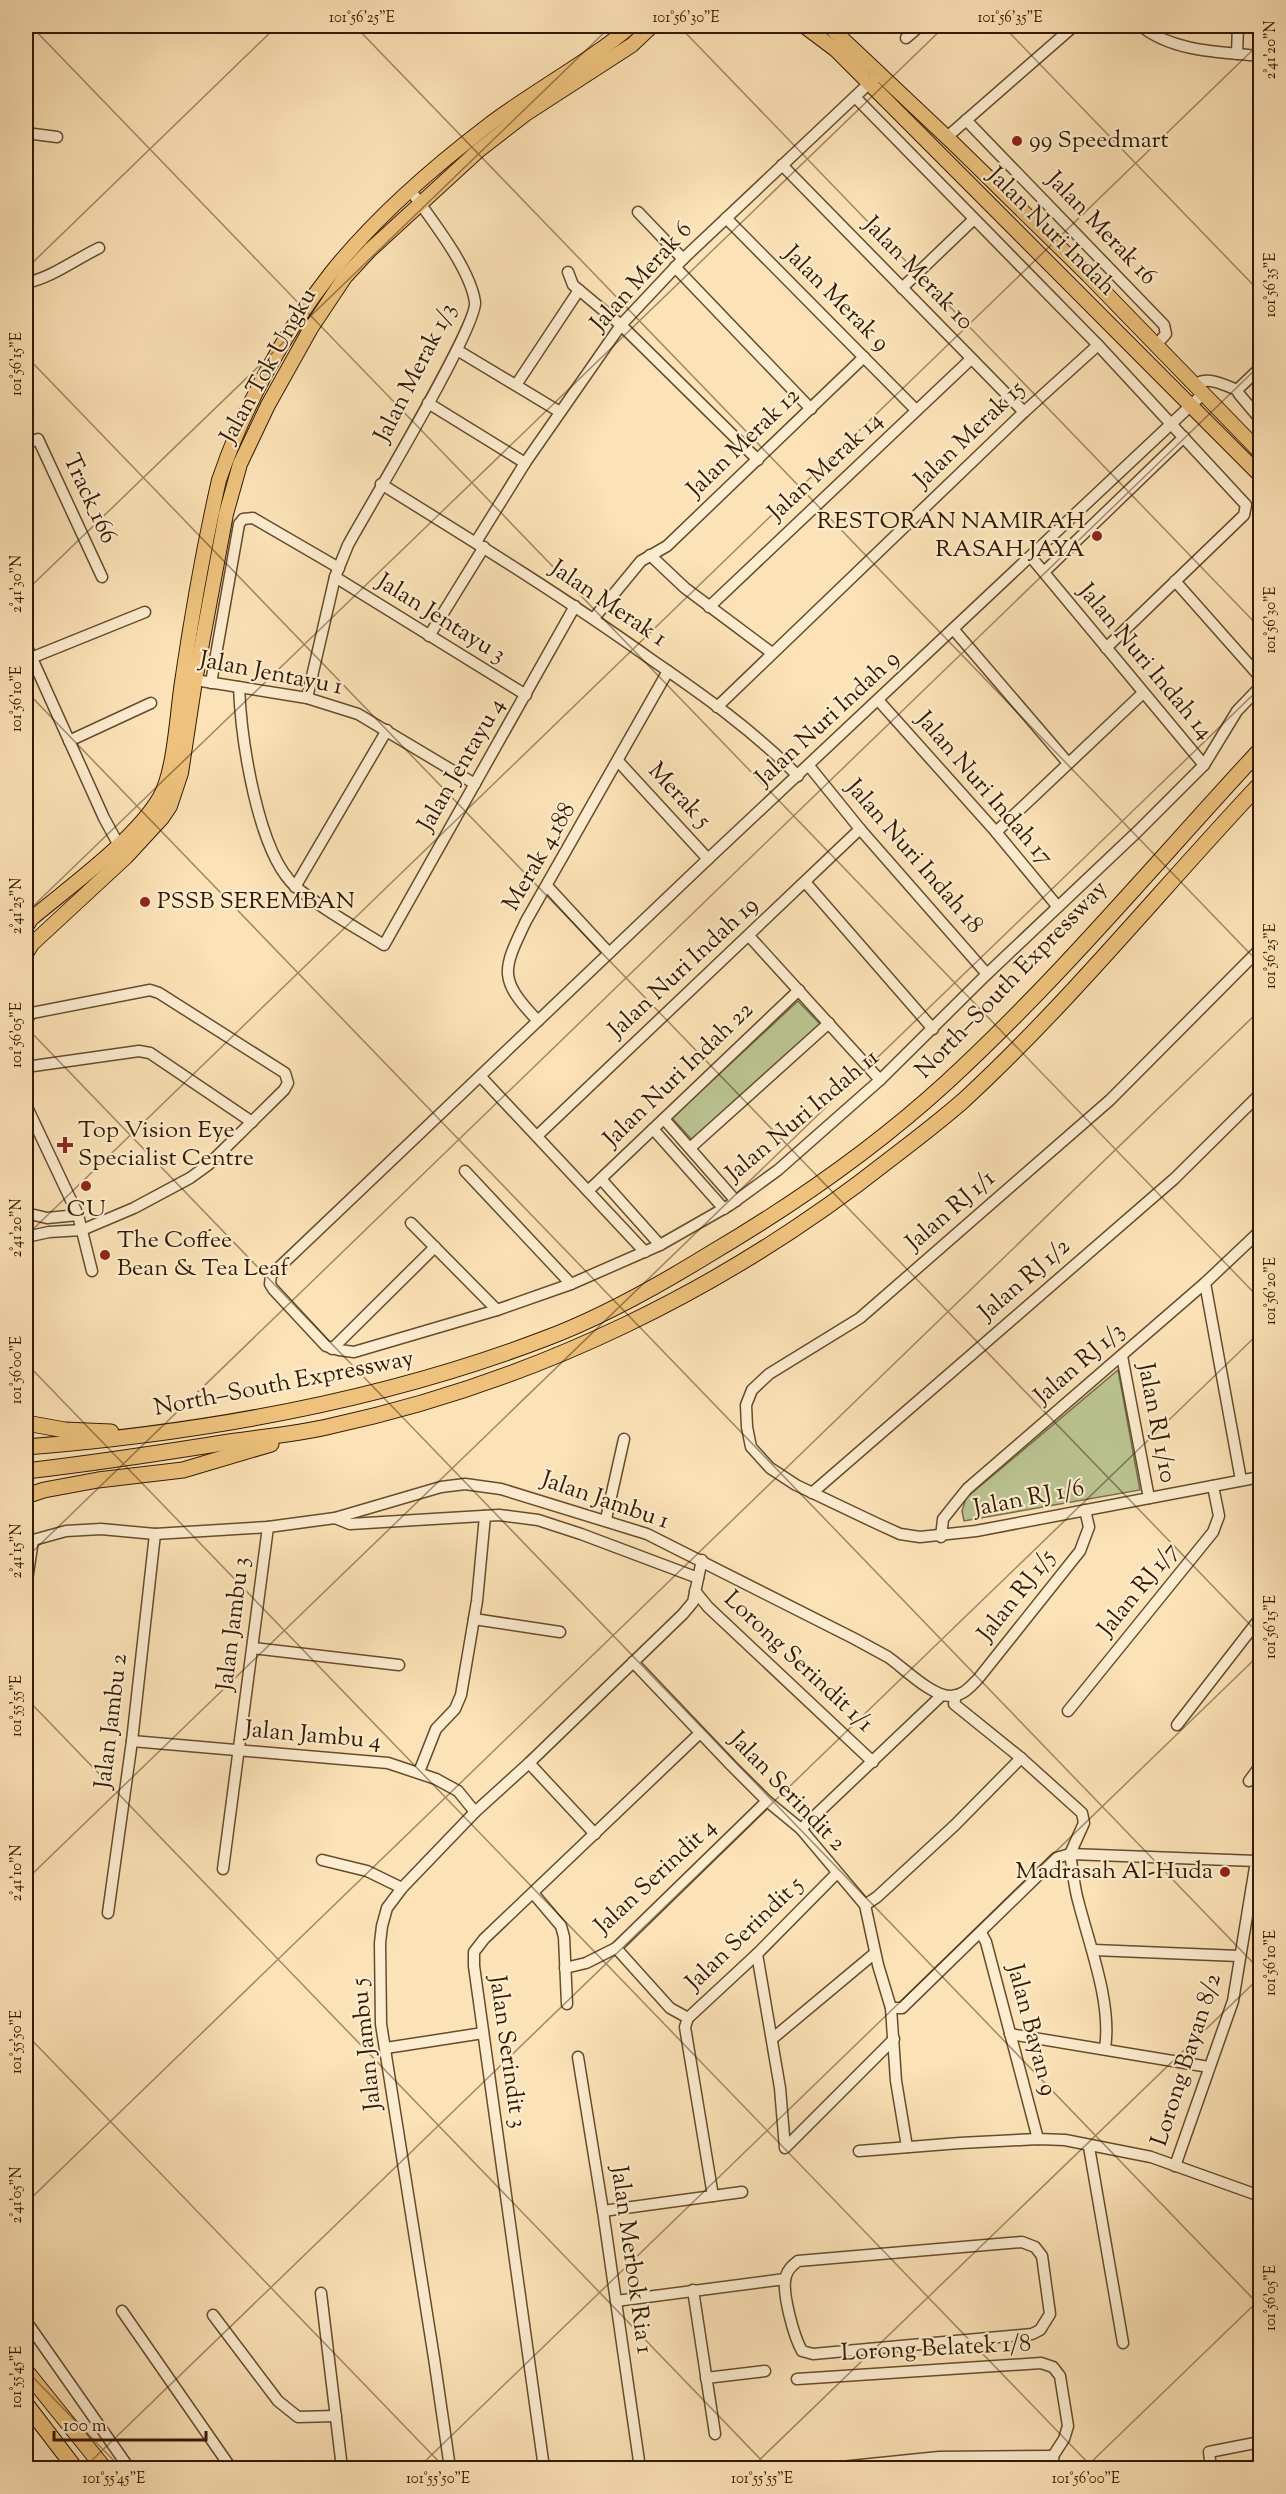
<svg xmlns="http://www.w3.org/2000/svg" width="1286" height="2494" viewBox="0 0 1286 2494" font-family="'Sorts Mill Goudy',serif">
<style>
.green{fill:#bbc592;stroke:#776f49;stroke-width:1.5}
.lines{fill:none;stroke-linecap:round;stroke-linejoin:round}
.minor-casing{stroke:#654c2e;stroke-width:13}
.major-casing{stroke:#331900;stroke-width:16}
.highway-casing{stroke:#331900;stroke-width:17}
.minor{stroke:#fdedd0;stroke-width:10}
.major{stroke:#eec27c;stroke-width:14}
.highway{stroke:#eec27c;stroke-width:15}
.ticks{fill:none;stroke:#331900;stroke-width:1.5;stroke-opacity:0.45}
.poi-dot{fill:#8f2418;stroke:#fdedd0;stroke-width:2}
.labels{text-anchor:middle;dominant-baseline:central;stroke-width:4.5;stroke-linejoin:round;paint-order:stroke}
.poi-label{font-size:24px;fill:#331900;stroke:#fdedd0;text-anchor:start}
.street-label{font-size:24px;fill:#331900;stroke:#fdedd0}
.neatline{fill:none;stroke:#331900;stroke-width:2}
.ticks-label{font-size:15px;text-anchor:middle;fill:#331900}
</style>
<rect width="100%" height="100%" fill="#fce3b7"/>
<filter id="stains"><feTurbulence type="fractalNoise" baseFrequency=".00333" numOctaves="4"/><feColorMatrix values="0 0 0 0 .2 0 0 0 0 .09 0 0 0 0 .02 0 0 0 .5 -.17"/></filter>
<radialGradient id="worn" r=".72"><stop offset=".6" stop-color="#630" stop-opacity="0"/><stop offset="1" stop-color="#630" stop-opacity=".3"/></radialGradient>
<g class="green">
<polygon points="798,1001 820,1024 693,1141 672,1118"/>
<polygon points="1118,1370 1140,1490 964,1521 962,1511 966,1498"/>
</g>
<g class="lines">
<g class="minor-casing">
<g id="minor">
<path d="M1141 26C1173 52 1221 52 1260 56"/>
<polyline points="906,38 920,26"/>
<polyline points="1237,54 1238,26"/>
<polyline points="856,98 1098,345 1246,505 1244,515 1106,648"/>
<polyline points="966,120 1164,325 1166,334 1156,345"/>
<polyline points="26,133 57,137"/>
<polyline points="947,137 1074,26"/>
<polyline points="782,165 1024,412"/>
<polyline points="638,212 683,259"/>
<polyline points="726,218 916,410"/>
<polyline points="675,267 811,409"/>
<polyline points="568,272 573,285 621,325 758,460"/>
<path d="M26 283C53 277 74 260 99 248"/>
<polyline points="902,288 973,220"/>
<polyline points="457,350 560,412"/>
<path d="M1196 384C1208 376 1225 385 1237 390L1239 394 1260 419"/>
<polyline points="516,385 579,290"/>
<polyline points="1237,390 1260,368"/>
<polyline points="1204,393 708,859 271,1275 270,1284 273,1289 326,1346 339,1350 354,1352 497,1310 571,1284 660,1245 730,1205 778,1170 880,1080 987,974 1137,832 1204,765 1237,711 1260,687"/>
<polyline points="428,403 525,463"/>
<polyline points="26,444 38,439 102,577"/>
<path d="M381 484C473 541 564 597 652 660 703 695 754 731 798 776"/>
<polyline points="476,542 525,463 621,325 683,259 879,74"/>
<polyline points="650,555 685,588 772,653"/>
<polyline points="1031,557 1204,765"/>
<polyline points="1044,572 1184,437"/>
<polyline points="335,577 526,695"/>
<polyline points="1175,581 1260,677"/>
<polyline points="709,607 971,359"/>
<polyline points="594,618 641,561 667,546 864,357"/>
<polyline points="954,630 1068,763"/>
<polyline points="429,636 484,547"/>
<polyline points="26,645 104,818 122,851"/>
<polyline points="31,658 145,612"/>
<polyline points="189,679 307,698 358,714 475,784"/>
<polyline points="211,683 239,524 243,519 253,518 339,568"/>
<path d="M239 687C241 737 257 853 296 887 322 909 355 927 384 945L575 606"/>
<path d="M307 698 335 577 348 545C367 510 478 326 475 302 470 268 431 219 411 191"/>
<polyline points="878,700 996,832 1058,907"/>
<polyline points="717,707 1024,412 1098,345"/>
<polyline points="69,741 151,703"/>
<polyline points="618,761 708,859"/>
<polyline points="809,766 860,829 987,974"/>
<polyline points="996,832 1143,693"/>
<polyline points="805,882 933,1029"/>
<polyline points="547,886 609,953"/>
<polyline points="295,887 387,730"/>
<polyline points="749,936 880,1080"/>
<polyline points="1260,949 1110,1100 860,1318 769,1374 752,1390 746,1405 747,1427 751,1447 770,1468 796,1485 878,1524 900,1534 920,1537 976,1531 1260,1477"/>
<polyline points="26,1020 32,1013 150,990 159,993 285,1073 288,1083 284,1090 208,1165 190,1178 134,1208 82,1230 49,1232 26,1237"/>
<path d="M538 1021C498 979 502 971 526 921L668 671"/>
<polyline points="26,1067 139,1051 150,1053 252,1122"/>
<polyline points="481,1077 645,1252"/>
<polyline points="26,1105 78,1215 92,1271"/>
<polyline points="664,1119 736,1201"/>
<polyline points="653,1129 724,1209"/>
<polyline points="537,1136 860,829"/>
<polyline points="690,1148 829,1023"/>
<polyline points="465,1171 571,1284"/>
<polyline points="601,1179 660,1245"/>
<polyline points="589,1190 799,990"/>
<polyline points="26,1213 47,1218 78,1215"/>
<polyline points="411,1223 497,1310"/>
<polyline points="1205,1283 1241,1480"/>
<polyline points="332,1349 435,1247"/>
<polyline points="1122,1356 1149,1498"/>
<polyline points="812,1493 1174,1179 1260,1094"/>
<polyline points="335,1518 350,1524 499,1515 538,1520 581,1534 698,1578"/>
<polyline points="606,1519 624,1439"/>
<polyline points="941,1537 943,1519 967,1489 1205,1283 1260,1231"/>
<path d="M26 1542 66 1531 101 1529 155 1534 268 1527 335 1518 441 1487 465 1484 501 1489 647 1534 855 1639C866 1645 877 1651 888 1657 904 1668 932 1697 951 1696 963 1696 970 1687 978 1679L1080 1551 1089 1527 1085 1510"/>
<polyline points="26,1587 33,1540"/>
<polyline points="695,1591 708,1607 873,1762"/>
<polyline points="474,1619 560,1632"/>
<polyline points="253,1648 399,1665"/>
<polyline points="633,1662 731,1765 767,1801 801,1829 865,1905 878,1965 891,2008 896,2081 907,2147"/>
<polyline points="956,1695 954,1704 1021,1758 1082,1813 1084,1823 1070,1854"/>
<polyline points="1068,1711 1213,1532 1219,1516 1213,1486"/>
<polyline points="1177,1725 1260,1618"/>
<polyline points="132,1741 388,1763 436,1779 458,1791 475,1812"/>
<polyline points="529,1763 595,1834"/>
<polyline points="419,1772 436,1729 455,1709 461,1695 477,1601 485,1516"/>
<polyline points="1249,1781 1260,1766"/>
<polyline points="801,1829 942,1695"/>
<path d="M1070 1854C1073 1871 1074 1888 1079 1904 1090 1947 1112 2004 1105 2048"/>
<polyline points="322,1860 367,1871 402,1888"/>
<polyline points="223,1869 268,1527"/>
<polyline points="533,1893 561,1926 564,1937 567,2004"/>
<polyline points="865,1905 877,1897 955,1825 1021,1758"/>
<polyline points="108,1913 132,1741 155,1534"/>
<polyline points="981,1933 986,1942 1038,2139"/>
<polyline points="616,1948 670,2008 688,2018"/>
<polyline points="1094,1950 1239,1956"/>
<polyline points="757,1954 780,2088 785,2148 894,2039"/>
<polyline points="565,1968 586,1963 616,1948 767,1801"/>
<polyline points="891,2008 902,2008 1056,1858 1070,1854 1256,1861 1233,2001 1175,2166"/>
<polyline points="1010,2034 1209,2067"/>
<polyline points="772,2039 875,1953"/>
<polyline points="386,2048 483,2033"/>
<polyline points="578,2057 603,2211 640,2468"/>
<polyline points="1089,2147 1123,2343"/>
<polyline points="859,2151 960,2143 1038,2139 1065,2140 1151,2157 1260,2196"/>
<polyline points="713,2196 685,2027 688,2018 757,1954 837,1873"/>
<polyline points="603,2211 742,2192"/>
<path d="M1022 2242 1035 2247 1042 2256 1050 2314 1040 2330 1032 2334 813 2354 802 2351C794 2337 781 2291 786 2276 788 2269 792 2266 798 2261Z"/>
<polyline points="693,2290 715,2434"/>
<polyline points="321,2293 342,2468"/>
<polyline points="616,2301 785,2279"/>
<polyline points="122,2311 231,2468"/>
<polyline points="213,2315 278,2401 298,2417 336,2416"/>
<polyline points="26,2321 129,2468"/>
<polyline points="706,2378 765,2371"/>
<polyline points="797,2379 1041,2363 1053,2367 1060,2376 1068,2426 1064,2439 1053,2456"/>
<polyline points="1053,2456 1054,2468"/>
<polyline points="450,2468 434,2358 381,2024 380,1943 382,1926 387,1908 402,1888 475,1812 529,1763 683,1614 693,1602 702,1560"/>
<polyline points="544,2468 474,1966 474,1952 484,1939 700,1733"/>
<polyline points="831,2468 939,2457 1053,2456"/>
<polyline points="1211,2468 1209,2452 1260,2442"/>
</g>
</g>
<g class="major-casing">
<g id="major">
<polyline points="804,26 836,50 1260,475"/>
<polyline points="829,26 953,143 1088,275 1260,452"/>
<path d="M26 927 31 919C69 887 136 839 160 797 175 770 177 714 182 682 192 614 204 546 219 480 244 407 283 334 331 273 375 218 431 169 486 127 533 91 586 64 631 26"/>
<polyline points="26,954 32,944 126,857 162,818 170,806 181,773 195,681 226,514 240,464 268,405 311,328 345,277 370,250 478,151 527,113 632,45 652,26"/>
</g>
</g>
<g class="highway-casing">
<g id="highway">
<polyline points="26,1423 65,1430 111,1432"/>
<path d="M26 1447C201 1433 379 1402 544 1339 601 1318 656 1287 708 1255 793 1205 874 1149 947 1082 1059 979 1157 861 1260 750"/>
<path d="M26 1471C94 1463 161 1453 229 1442 263 1437 298 1434 331 1426 535 1382 726 1289 889 1160 914 1141 940 1121 964 1100 1070 1002 1161 889 1260 784"/>
<polyline points="26,1496 44,1490 98,1480 183,1470 271,1444"/>
<polyline points="26,2371 104,2468"/>
<polyline points="26,2404 75,2468"/>
</g>
</g>
<use href="#minor" class="minor"/>
<use href="#major" class="major"/>
<use href="#highway" class="highway"/>
</g>
<path class="ticks" d="M31 26 1260 1299M355 26 1260 964M679 26 1260 628M1003 26 1260 292M26 269 277 26M26 356 1260 1635M26 591 611 26M26 691 1260 1970M26 913 945 26M26 1027 1260 2306M26 1236 1260 43M26 1363 1093 2468M26 1558 1260 365M26 1698 769 2468M26 1880 1260 688M26 2034 445 2468M26 2203 1260 1010M26 2370 121 2468M84 2468 1260 1332M418 2468 1260 1654M751 2468 1260 1977M1085 2468 1260 2299"/>
<g class="poi-dot">
<circle cx="1017" cy="141" r="6"/>
<circle cx="1097" cy="536" r="6"/>
<circle cx="145" cy="902" r="6"/>
<path d="M62 1136h6v6h6v6h-6v6h-6v-6h-6v-6h6z"/>
<circle cx="86" cy="1186" r="6"/>
<circle cx="105" cy="1255" r="6"/>
<circle cx="1225" cy="1872" r="6"/>
</g>
<g class="labels">
<g class="poi-label">
<text x="1029" y="141">99 Speedmart</text>
<text x="1085" y="522" text-anchor="end">RESTORAN NAMIRAH<tspan x="1085" dy="28">RASAH JAYA</tspan></text>
<text x="157" y="902">PSSB SEREMBAN</text>
<text x="78" y="1131">Top Vision Eye<tspan x="78" dy="28">Specialist Centre</tspan></text>
<text x="86" y="1210" text-anchor="middle">CU</text>
<text x="117" y="1241">The Coffee<tspan x="117" dy="28">Bean &amp; Tea Leaf</tspan></text>
<text x="1213" y="1872" text-anchor="end">Madrasah Al-Huda</text>
</g>
<g class="street-label">
<text transform="translate(1101 229) rotate(46)">Jalan Merak 16</text>
<text transform="translate(1051 232) rotate(45)">Jalan Nuri Indah</text>
<text transform="translate(918 274) rotate(46)">Jalan Merak 10</text>
<text transform="translate(642 277) rotate(-48)">Jalan Merak 6</text>
<text transform="translate(836 299) rotate(45)">Jalan Merak 9</text>
<text transform="translate(269 366) rotate(-61)">Jalan Tok Ungku</text>
<text transform="translate(416 373) rotate(-63)">Jalan Merak 1/3</text>
<text transform="translate(970 435) rotate(-44)">Jalan Merak 15</text>
<text transform="translate(744 443) rotate(-44)">Jalan Merak 12</text>
<text transform="translate(826 467) rotate(-43)">Jalan Merak 14</text>
<text transform="translate(89 499) rotate(65)">Track_166</text>
<text transform="translate(608 604) rotate(34)">Jalan Merak 1</text>
<text transform="translate(441 619) rotate(32)">Jalan Jentayu 3</text>
<text transform="translate(1145 662) rotate(50)">Jalan Nuri Indah 14</text>
<text transform="translate(271 674) rotate(11)">Jalan Jentayu 1</text>
<text transform="translate(828 719) rotate(-43)">Jalan Nuri Indah 9</text>
<text transform="translate(462 765) rotate(-60)">Jalan Jentayu 4</text>
<text transform="translate(984 789) rotate(49)">Jalan Nuri Indah 17</text>
<text transform="translate(679 796) rotate(47)">Merak 5</text>
<text transform="translate(540 857) rotate(-60)">Merak 4_188</text>
<text transform="translate(914 857) rotate(49)">Jalan Nuri Indah 18</text>
<text transform="translate(684 968) rotate(-43)">Jalan Nuri Indah 19</text>
<text transform="translate(1012 980) rotate(-46)">North–South Expressway</text>
<text transform="translate(679 1075) rotate(-44)">Jalan Nuri Indah 22</text>
<text transform="translate(803 1116) rotate(-40)">Jalan Nuri Indah 11</text>
<text transform="translate(951 1211) rotate(-41)">Jalan RJ 1/1</text>
<text transform="translate(1025 1280) rotate(-41)">Jalan RJ 1/2</text>
<text transform="translate(1080 1364) rotate(-41)">Jalan RJ 1/3</text>
<text transform="translate(284 1384) rotate(-11)">North–South Expressway</text>
<text transform="translate(1156 1423) rotate(79)">Jalan RJ 1/10</text>
<text transform="translate(1029 1499) rotate(-11)">Jalan RJ 1/6</text>
<text transform="translate(605 1501) rotate(19)">Jalan Jambu 1</text>
<text transform="translate(1139 1590) rotate(-51)">Jalan RJ 1/7</text>
<text transform="translate(1017 1596) rotate(-52)">Jalan RJ 1/5</text>
<text transform="translate(234 1624) rotate(-83)">Jalan Jambu 3</text>
<text transform="translate(798 1662) rotate(43)">Lorong Serindit 1/1</text>
<text transform="translate(112 1721) rotate(-83)">Jalan Jambu 2</text>
<text transform="translate(313 1736) rotate(5)">Jalan Jambu 4</text>
<text transform="translate(787 1792) rotate(46)">Jalan Serindit 2</text>
<text transform="translate(656 1877) rotate(-43)">Jalan Serindit 4</text>
<text transform="translate(745 1934) rotate(-44)">Jalan Serindit 5</text>
<text transform="translate(1031 2030) rotate(75)">Jalan Bayan 9</text>
<text transform="translate(367 2044) rotate(-96)">Jalan Jambu 5</text>
<text transform="translate(507 2052) rotate(82)">Jalan Serindit 3</text>
<text transform="translate(1187 2060) rotate(-72)">Lorong Bayan 8/2</text>
<text transform="translate(631 2260) rotate(82)">Jalan Merbok Ria 1</text>
<text transform="translate(936 2349) rotate(-3)">Lorong Belatek 1/8</text>
</g>
</g>
<rect width="1286" height="2494" fill="none" stroke="#fce3b7" stroke-width="66"/>
<path d="M54 2431v9h152v-9" fill="none" stroke="#331900" stroke-width="3"/>
<text x="63" y="2431" font-size="18" fill="#331900" stroke="#fdedd0" stroke-width="4.5" paint-order="stroke">100 m</text>
<rect x="33" y="33" width="1220" height="2428" class="neatline"/>
<g class="ticks-label">
<text x="362" y="22">101°56'25"E</text>
<text x="686" y="22">101°56'30"E</text>
<text x="1010" y="22">101°56'35"E</text>
<text transform="translate(1270 50) rotate(-90)" y="5">2°41'20"N</text>
<text transform="translate(1270 285) rotate(-90)" y="5">101°56'35"E</text>
<text transform="translate(16 364) rotate(-90)" y="5">101°56'15"E</text>
<text transform="translate(16 584) rotate(-90)" y="5">2°41'30"N</text>
<text transform="translate(1270 620) rotate(-90)" y="5">101°56'30"E</text>
<text transform="translate(16 699) rotate(-90)" y="5">101°56'10"E</text>
<text transform="translate(16 906) rotate(-90)" y="5">2°41'25"N</text>
<text transform="translate(1270 956) rotate(-90)" y="5">101°56'25"E</text>
<text transform="translate(16 1035) rotate(-90)" y="5">101°56'05"E</text>
<text transform="translate(16 1228) rotate(-90)" y="5">2°41'20"N</text>
<text transform="translate(1270 1291) rotate(-90)" y="5">101°56'20"E</text>
<text transform="translate(16 1370) rotate(-90)" y="5">101°56'00"E</text>
<text transform="translate(16 1551) rotate(-90)" y="5">2°41'15"N</text>
<text transform="translate(1270 1627) rotate(-90)" y="5">101°56'15"E</text>
<text transform="translate(16 1706) rotate(-90)" y="5">101°55'55"E</text>
<text transform="translate(16 1873) rotate(-90)" y="5">2°41'10"N</text>
<text transform="translate(1270 1963) rotate(-90)" y="5">101°56'10"E</text>
<text transform="translate(16 2042) rotate(-90)" y="5">101°55'50"E</text>
<text transform="translate(16 2195) rotate(-90)" y="5">2°41'05"N</text>
<text transform="translate(1270 2298) rotate(-90)" y="5">101°56'05"E</text>
<text transform="translate(16 2377) rotate(-90)" y="5">101°55'45"E</text>
<text x="114" y="2483">101°55'45"E</text>
<text x="438" y="2483">101°55'50"E</text>
<text x="762" y="2483">101°55'55"E</text>
<text x="1086" y="2483">101°56'00"E</text>
</g>
<rect width="100%" height="100%" filter="url(#stains)"/>
<rect width="100%" height="100%" fill="url(#worn)"/>
</svg>
